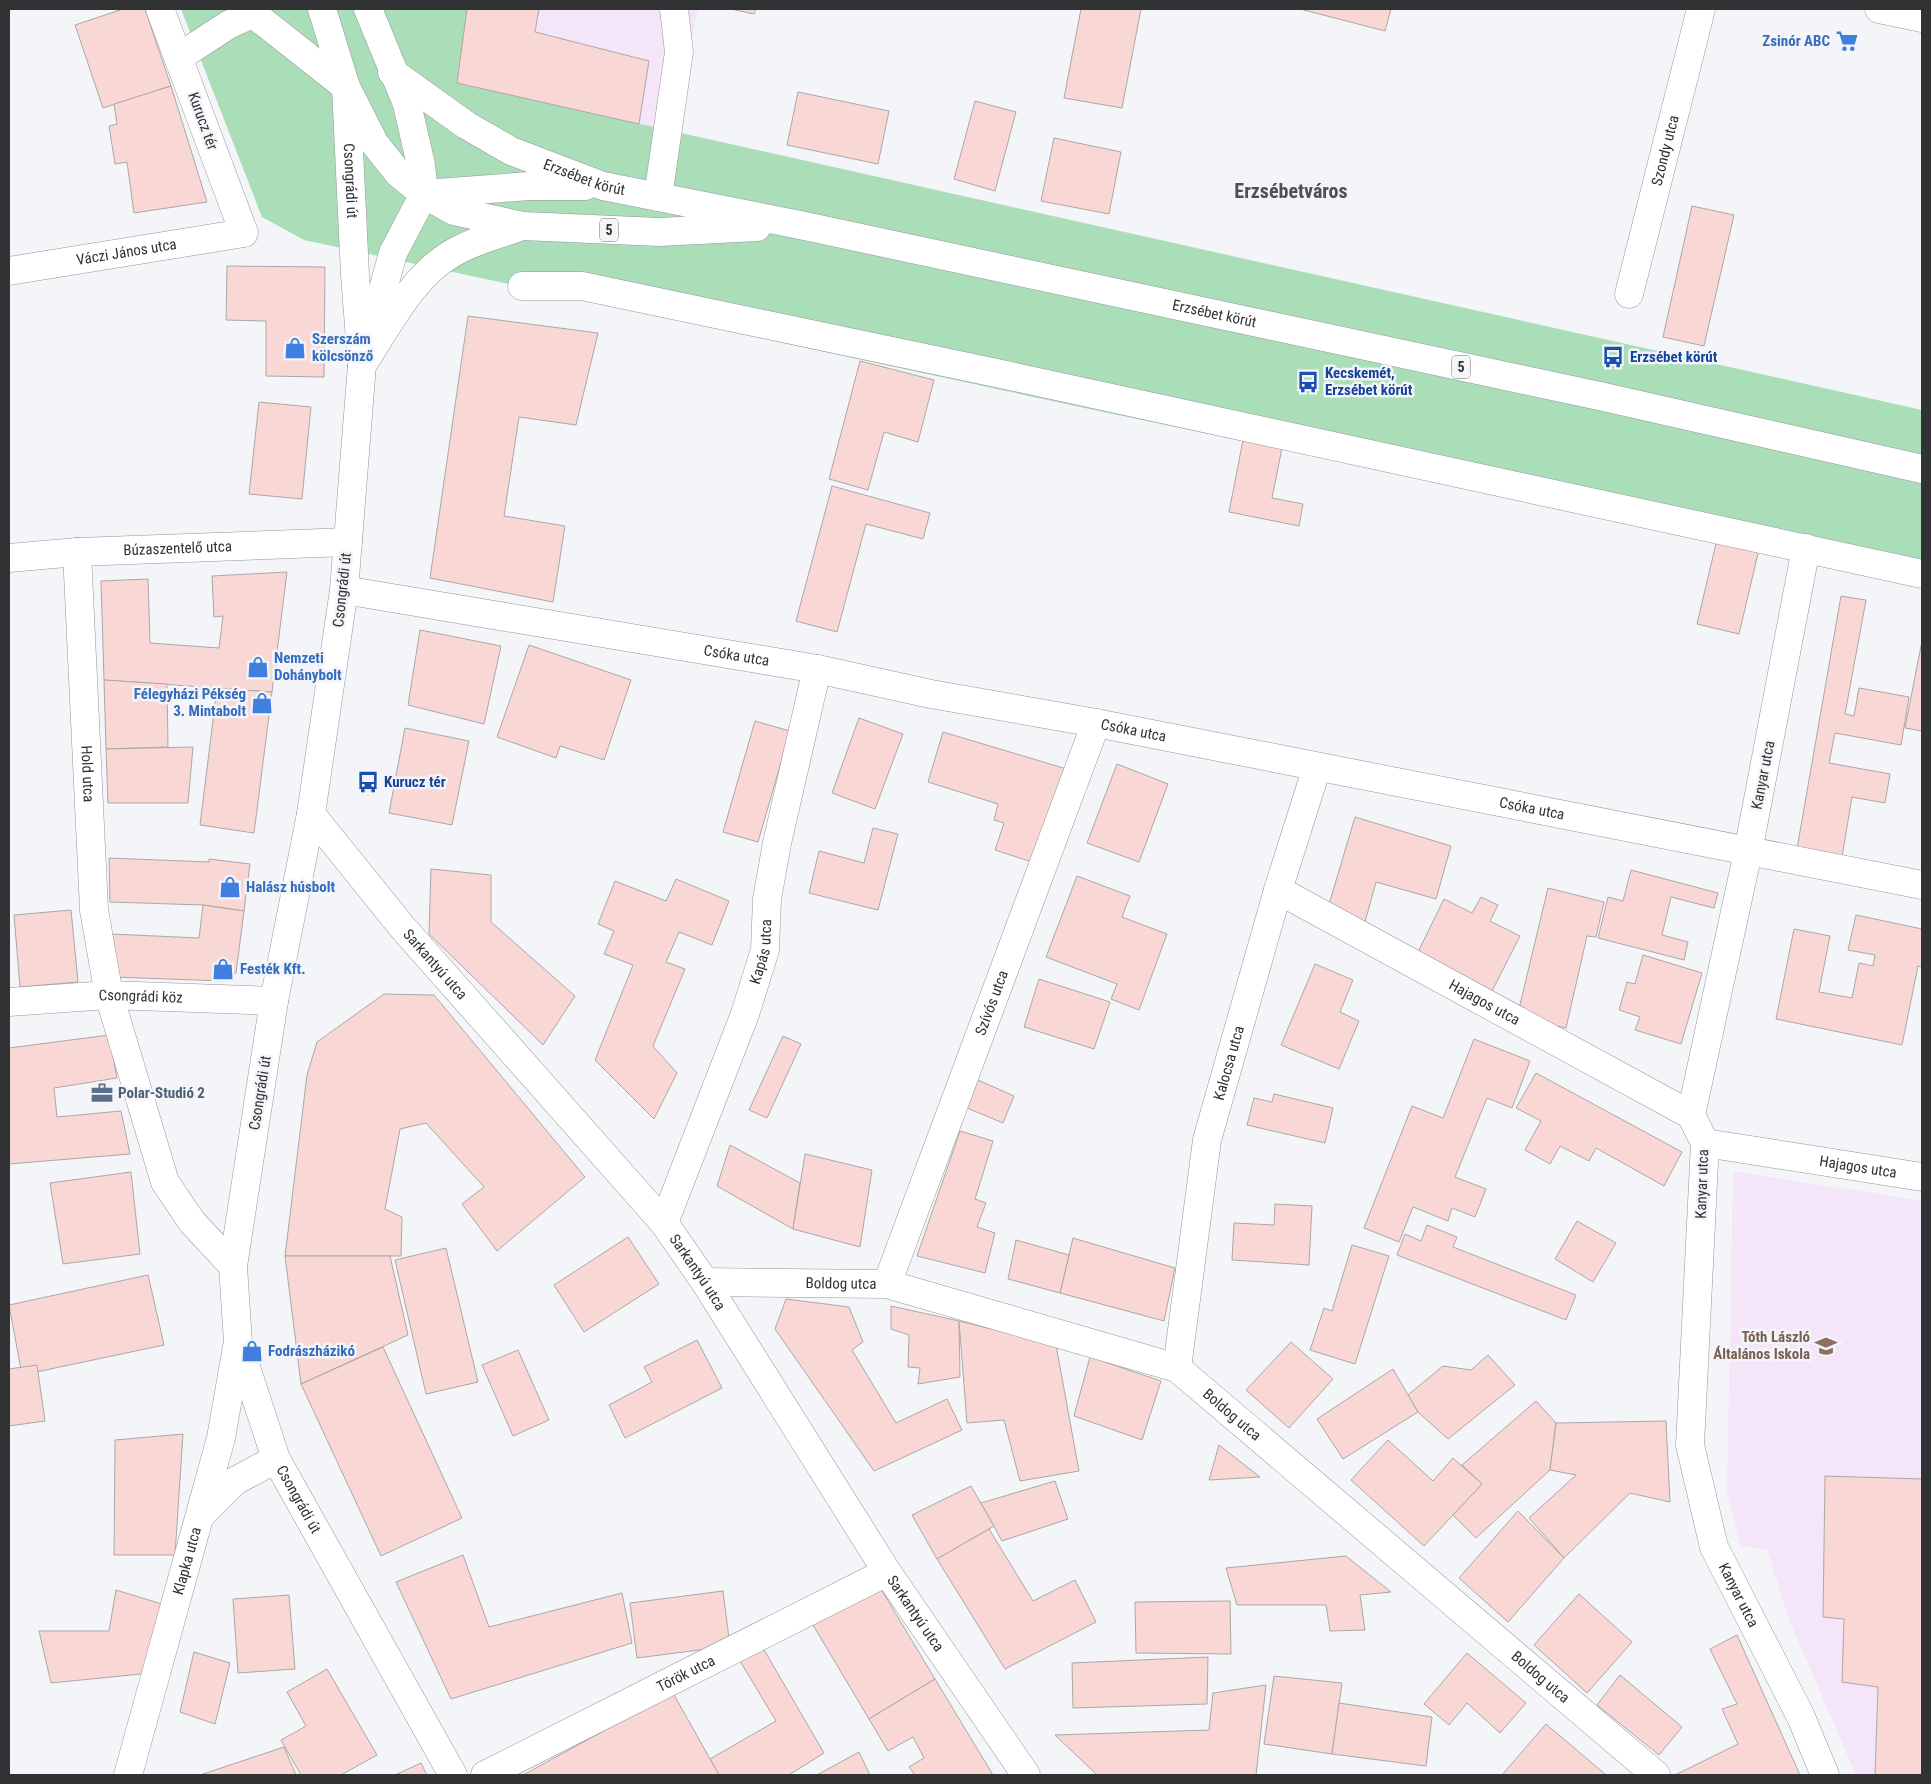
<svg xmlns="http://www.w3.org/2000/svg" width="1931" height="1784" viewBox="0 0 1931 1784" font-family="'Roboto Condensed',sans-serif">
<style>
.education{fill:#f5e5f8}
.green{fill:#a9deb9}
.building{fill:#f8d7d4;stroke:#aca7a7}
.lines{fill:none;stroke-linecap:round;stroke-linejoin:round}
.minor-casing{stroke:#96969a;stroke-width:29}
.major-casing{stroke:#96969a;stroke-width:29}
.minor{stroke:#fff;stroke-width:28}
.major{stroke:#fff;stroke-width:28}
.labels{text-anchor:middle;dominant-baseline:central;stroke-width:5;stroke-linejoin:round;paint-order:stroke}
.shield{fill:#f4f5f9;stroke:#6c6c6e;stroke-width:1}
.shield-label{font-size:14px;font-weight:bold;fill:#313233}
.shop-label{font-size:15px;font-weight:bold;fill:#366cbe;stroke:#f4f5f9;text-anchor:start}
.street-label{font-size:15px;fill:#313233;stroke:#f4f5f9}
.transit-label{font-size:15px;font-weight:bold;fill:#164399;stroke:#f4f5f9;text-anchor:start}
.service-label{font-size:15px;font-weight:bold;fill:#4e5e75;stroke:#f4f5f9;text-anchor:start}
.education-label{font-size:15px;font-weight:bold;fill:#785e54;stroke:#f4f5f9;text-anchor:end}
.district-label{font-size:20px;font-weight:bold;fill:#4f5053;stroke:#f4f5f9}
</style>
<rect width="100%" height="100%" fill="#f4f5f9"/>
<g class="education">
<polygon points="467,9 698,9 672,131 457,83"/>
<polygon points="1733,1171 1922,1201 1922,1775 1856,1775 1790,1622 1767,1550 1740,1546 1727,1492"/>
</g>
<polygon class="green" points="181,9 467,9 457,83 1922,410 1922,583 1113,414 304,240 262,217"/>
<g class="building">
<polygon points="123,9 145,9 171,86 103,108 75,25"/>
<polygon points="467,9 539,9 535,32 649,61 639,124 457,83"/>
<polygon points="731,9 756,9 754,14"/>
<polygon points="1081,9 1141,9 1122,108 1064,98"/>
<polygon points="1300,9 1391,9 1385,31"/>
<polygon points="171,86 207,202 134,213 127,162 115,164 109,126 117,124 114,104"/>
<polygon points="798,92 889,111 878,164 787,145"/>
<polygon points="975,101 1016,112 995,191 954,179"/>
<polygon points="1054,138 1121,152 1109,214 1041,201"/>
<polygon points="1692,206 1734,215 1704,346 1663,337"/>
<polygon points="227,266 325,267 324,377 266,376 266,321 226,320"/>
<polygon points="468,316 598,333 576,425 519,417 504,516 565,526 553,602 430,578"/>
<polygon points="860,361 934,380 918,442 884,432 868,490 829,479"/>
<polygon points="259,402 311,407 302,499 249,494"/>
<polygon points="1243,440 1282,448 1272,498 1303,504 1299,526 1229,512"/>
<polygon points="832,486 930,513 923,539 866,524 837,632 796,621"/>
<polygon points="1718,535 1760,545 1739,634 1697,624"/>
<polygon points="287,572 272,692 104,680 101,581 148,579 150,643 219,648 223,616 214,617 212,576"/>
<polygon points="1841,596 1866,600 1845,714 1854,716 1859,688 1909,697 1901,745 1835,733 1829,763 1890,774 1885,803 1852,797 1842,857 1797,849"/>
<polygon points="420,630 501,646 484,724 408,705"/>
<polygon points="1922,641 1922,731 1905,728"/>
<polygon points="529,645 631,680 604,760 560,746 556,758 497,737"/>
<polygon points="104,680 167,684 168,747 106,749"/>
<polygon points="217,688 272,692 254,833 200,825"/>
<polygon points="859,718 903,734 875,809 832,793"/>
<polygon points="755,721 790,731 758,842 723,832"/>
<polygon points="405,728 469,741 452,825 389,813"/>
<polygon points="943,732 1070,770 1041,865 995,850 1004,823 994,820 998,804 928,782"/>
<polygon points="193,747 188,803 108,803 106,749"/>
<polygon points="1117,764 1168,784 1139,862 1087,843"/>
<polygon points="1355,817 1451,846 1436,899 1376,882 1365,922 1327,911"/>
<polygon points="873,828 898,834 878,910 809,893 819,851 864,863"/>
<polygon points="109,858 209,862 209,859 250,864 244,911 203,905 110,902"/>
<polygon points="431,869 491,875 491,922 575,996 543,1045 429,934"/>
<polygon points="1631,870 1718,893 1714,908 1671,897 1662,935 1688,942 1684,960 1598,938 1608,897 1623,901"/>
<polygon points="1077,876 1130,896 1122,917 1167,934 1139,1010 1111,999 1117,984 1046,957"/>
<polygon points="676,879 729,901 712,945 679,932 666,962 685,969 653,1046 677,1073 654,1119 595,1060 633,965 604,954 614,931 598,924 615,881 666,901"/>
<polygon points="1548,888 1604,902 1596,937 1587,936 1566,1028 1517,1017"/>
<polygon points="1481,897 1498,905 1490,921 1520,936 1491,993 1416,956 1444,899 1472,913"/>
<polygon points="203,905 244,911 236,973 225,981 112,977 111,934 199,938"/>
<polygon points="71,910 78,982 20,987 14,915"/>
<polygon points="1856,915 1922,929 1922,967 1918,966 1902,1045 1776,1019 1794,929 1830,936 1819,992 1852,998 1859,963 1873,966 1875,955 1848,950"/>
<polygon points="1643,955 1702,973 1681,1044 1635,1030 1640,1017 1619,1010 1627,982 1635,984"/>
<polygon points="1315,964 1353,980 1340,1012 1359,1021 1339,1069 1281,1045"/>
<polygon points="1039,979 1110,1002 1094,1049 1024,1027"/>
<polygon points="384,994 434,995 585,1177 497,1251 462,1204 484,1187 426,1123 400,1129 385,1209 402,1217 401,1256 285,1256 307,1075 317,1042"/>
<polygon points="109,1035 117,1078 54,1088 57,1117 121,1111 130,1154 9,1164 9,1048"/>
<polygon points="783,1036 801,1044 767,1118 749,1110"/>
<polygon points="1474,1039 1530,1061 1512,1108 1487,1098 1455,1177 1486,1189 1475,1217 1452,1208 1448,1221 1413,1207 1399,1242 1364,1228 1412,1106 1443,1118"/>
<polygon points="1536,1073 1682,1152 1664,1186 1596,1148 1589,1161 1560,1146 1550,1164 1525,1150 1541,1121 1516,1108"/>
<polygon points="978,1080 1014,1096 1003,1123 967,1108"/>
<polygon points="1274,1094 1333,1108 1325,1143 1247,1125 1254,1098 1272,1102"/>
<polygon points="960,1131 993,1141 975,1199 986,1203 977,1227 995,1233 985,1273 917,1256"/>
<polygon points="730,1145 800,1183 793,1229 717,1186"/>
<polygon points="805,1154 872,1170 860,1247 793,1229"/>
<polygon points="131,1172 140,1254 63,1264 50,1183"/>
<polygon points="1275,1204 1312,1206 1309,1265 1232,1260 1234,1223 1274,1225"/>
<polygon points="1577,1221 1616,1243 1593,1282 1555,1259"/>
<polygon points="1427,1225 1457,1237 1453,1247 1576,1295 1566,1320 1397,1255 1405,1234 1421,1241"/>
<polygon points="628,1237 659,1284 584,1332 554,1285"/>
<polygon points="1073,1238 1175,1268 1164,1321 1060,1293"/>
<polygon points="1016,1240 1069,1255 1060,1293 1008,1279"/>
<polygon points="1352,1245 1389,1256 1355,1364 1310,1350 1324,1308 1332,1311"/>
<polygon points="446,1248 478,1382 426,1394 395,1260"/>
<polygon points="285,1256 390,1256 408,1335 301,1384"/>
<polygon points="148,1275 164,1345 22,1375 9,1305"/>
<polygon points="786,1299 849,1307 863,1342 852,1350 896,1423 947,1399 962,1430 874,1471 775,1329"/>
<polygon points="891,1306 959,1321 960,1377 918,1384 920,1368 908,1367 909,1335 891,1329"/>
<polygon points="959,1321 1056,1345 1079,1471 1020,1481 1004,1420 967,1423"/>
<polygon points="697,1340 722,1388 625,1438 609,1405 652,1382 644,1367"/>
<polygon points="1291,1342 1333,1379 1289,1428 1246,1390"/>
<polygon points="383,1347 462,1518 381,1556 301,1384"/>
<polygon points="518,1350 549,1420 513,1436 482,1365"/>
<polygon points="1488,1355 1515,1385 1448,1439 1418,1412 1408,1395 1443,1366 1471,1370"/>
<polygon points="1090,1357 1161,1381 1142,1440 1074,1416"/>
<polygon points="37,1365 45,1421 9,1426 9,1369"/>
<polygon points="1393,1369 1418,1412 1343,1459 1317,1419"/>
<polygon points="1536,1401 1556,1423 1550,1470 1476,1538 1453,1515 1482,1484 1462,1465"/>
<polygon points="1666,1421 1670,1502 1630,1493 1564,1558 1529,1518 1576,1475 1550,1470 1556,1423"/>
<polygon points="183,1434 175,1555 114,1555 115,1440"/>
<polygon points="1388,1440 1433,1481 1453,1458 1482,1484 1424,1546 1351,1480"/>
<polygon points="1219,1445 1260,1477 1209,1480"/>
<polygon points="1825,1476 1922,1479 1922,1775 1875,1775 1878,1687 1842,1682 1844,1619 1823,1617"/>
<polygon points="1055,1481 1068,1519 1002,1541 981,1503"/>
<polygon points="971,1486 994,1526 937,1559 912,1515"/>
<polygon points="1518,1511 1564,1558 1508,1622 1459,1578"/>
<polygon points="989,1529 1033,1601 1075,1580 1096,1622 1005,1669 937,1559"/>
<polygon points="463,1555 489,1627 622,1593 632,1643 451,1699 396,1582"/>
<polygon points="1346,1556 1391,1592 1360,1595 1365,1630 1330,1631 1326,1605 1237,1605 1226,1568"/>
<polygon points="881,1589 935,1679 869,1719 813,1625"/>
<polygon points="116,1590 165,1605 151,1673 51,1683 39,1631 109,1631"/>
<polygon points="723,1591 730,1646 637,1658 630,1603"/>
<polygon points="1579,1594 1632,1642 1587,1693 1534,1645"/>
<polygon points="289,1595 295,1669 238,1673 233,1599"/>
<polygon points="1230,1601 1231,1654 1136,1653 1135,1602"/>
<polygon points="1737,1635 1800,1775 1675,1775 1738,1744 1722,1709 1737,1704 1710,1649"/>
<polygon points="763,1648 824,1753 789,1775 719,1775 710,1759 776,1721 740,1661"/>
<polygon points="194,1652 230,1663 215,1724 180,1712"/>
<polygon points="1467,1653 1526,1703 1500,1733 1467,1703 1449,1725 1424,1704"/>
<polygon points="1208,1657 1207,1704 1073,1708 1072,1663"/>
<polygon points="327,1669 377,1755 341,1775 301,1775 281,1740 306,1726 287,1692"/>
<polygon points="1620,1675 1682,1727 1659,1755 1597,1705"/>
<polygon points="1274,1676 1342,1683 1332,1754 1264,1744"/>
<polygon points="935,1679 993,1775 915,1775 909,1767 924,1758 913,1737 888,1751 869,1719"/>
<polygon points="1266,1685 1256,1775 1097,1775 1055,1735 1209,1730 1213,1693"/>
<polygon points="673,1693 719,1775 523,1775"/>
<polygon points="1339,1703 1432,1717 1426,1766 1332,1754"/>
<polygon points="1546,1724 1606,1775 1502,1775"/>
<polygon points="284,1747 296,1775 200,1775"/>
<polygon points="859,1752 870,1775 817,1775"/>
<polygon points="421,1763 427,1775 395,1775"/>
</g>
<g class="lines">
<g class="minor-casing">
<g id="minor">
<path id="s1" d="M247 9 346 87 355 275 362 365 344 590 311 814 274 1001 233 1266 238 1343 276 1459 453 1775"/>
<polyline points="1879,9 1922,18"/>
<polyline points="179,57 228,25 252,14"/>
<polyline points="658,197 679,52 674,9"/>
<path id="s2" d="M9 271 244 233 160 9"/>
<polyline points="522,286 582,286 1001,374 1922,574"/>
<path id="s3" d="M1629 294 1701 9"/>
<polyline points="368,344 393,253 424,194"/>
<path d="M362 365C387 328 411 278 451 254 473 241 499 234 523 226"/>
<path id="s4" d="M1806 548 1748 852 1691 1115 1705 1143 1690 1445 1714 1547 1801 1717 1825 1775"/>
<path id="s5" d="M77 552 94 910 109 995 165 1182 192 1222 233 1266"/>
<path id="s6" d="M9 558 77 552 348 542"/>
<path id="s7" d="M344 590 817 669 931 694 1096 723 1922 885"/>
<path id="s8" d="M311 814 403 928 664 1223 705 1282 887 1572 1026 1775"/>
<path id="s9" d="M1278 890 1691 1115"/>
<path id="s10" d="M9 1002 109 995 274 1001"/>
<path id="s11" d="M1705 1143 1922 1177"/>
<path id="s12" d="M664 1223 745 1014 765 950 767 899 777 843 817 669"/>
<path id="s13" d="M705 1282 887 1284 1177 1368 1656 1775"/>
<path id="s14" d="M887 1284 1096 723"/>
<path id="s15" d="M1177 1368 1207 1140 1278 890 1317 767"/>
<polyline points="202,1514 235,1481 276,1459"/>
<path id="s16" d="M128 1775 221 1438 237 1347"/>
<path id="s17" d="M485 1775 887 1572"/>
</g>
</g>
<g class="major-casing">
<g id="major">
<polyline points="322,9 346,87 375,144 398,173 424,194 454,211 523,226 659,232 757,227"/>
<polyline points="368,9 407,104 421,165 424,194"/>
<path id="s18" d="M392 72 466 125 511 151 603 186 800 225 1604 397 1922 469"/>
<polyline points="424,194 529,186 585,186"/>
</g>
</g>
<use href="#minor" class="minor"/>
<use href="#major" class="major"/>
</g>
<defs>
<g id="supermarket-bare" transform="scale(1.725)"><path d="M-6-5.5h2.5l.6 2H6L4.5 2H-2.5L-4.4-4H-6ZM-1.5 3.2a1.3 1.3 0 1 0 .1 0ZM3 3.2a1.3 1.3 0 1 0 .1 0Z" fill="#3f7fe0" stroke="#f4f5f9" stroke-width="2.5" paint-order="stroke"/></g>
<g id="shop-bare" transform="scale(1.725)"><path d="M-5-2.5h2.3a2.7 3.5 0 0 1 5.4 0H5L5.5 6h-11ZM-1.5-2.5h3a1.5 2.3 0 0 0-3 0Z" fill="#3f7fe0" stroke="#f4f5f9" stroke-width="2.5" paint-order="stroke"/></g>
<g id="bus-bare" transform="scale(1.725)"><path d="M-5-6H5V4H4V6H2V4H-2V6H-4V4H-5ZM-3.5-4V0h7V-4ZM-3.5 1.2v1.5H-2V1.2ZM2 1.2v1.5H3.5V1.2Z" fill="#1a4fb4" stroke="#f4f5f9" stroke-width="2.5" paint-order="stroke"/></g>
<g id="office-bare" transform="scale(1.725)"><path d="M-6-3h4V-5.5h4V-3h4V5H-6ZM-1-4.5V-3h2v-1.5ZM-6 0V1H6V0Z" fill="#5c6f8a" stroke="#f4f5f9" stroke-width="2.5" paint-order="stroke"/></g>
<g id="school-bare" transform="scale(1.725)"><path d="M0-5L7-2L0 1L-7-2ZM-4 1L0 2.5L4 1V4Q0 6-4 4Z" fill="#8d6e63" stroke="#f4f5f9" stroke-width="2.5" paint-order="stroke"/></g>
</defs>
<g fill-rule="evenodd">
<use href="#supermarket-bare" x="1847" y="41"/>
<use href="#shop-bare" x="295" y="348"/>
<use href="#bus-bare" x="1613" y="357"/>
<use href="#bus-bare" x="1308" y="382"/>
<use href="#shop-bare" x="258" y="667"/>
<use href="#shop-bare" x="262" y="703"/>
<use href="#bus-bare" x="368" y="782"/>
<use href="#shop-bare" x="230" y="887"/>
<use href="#shop-bare" x="223" y="969"/>
<use href="#office-bare" x="102" y="1093"/>
<use href="#school-bare" x="1826" y="1346"/>
<use href="#shop-bare" x="252" y="1351"/>
</g>
<g class="labels">
<g class="shield">
<rect x="600" y="218.5" width="18" height="23" rx="4"/>
<rect x="1452" y="355.5" width="18" height="23" rx="4"/>
</g>
<g class="shield-label">
<text x="609" y="230">5</text>
<text x="1461" y="367">5</text>
</g>
<g class="shop-label">
<text x="1830" y="41" text-anchor="end">Zsinór ABC</text>
<text x="312" y="339">Szerszám<tspan x="312" dy="17">kölcsönző</tspan></text>
<text x="274" y="658">Nemzeti<tspan x="274" dy="17">Dohánybolt</tspan></text>
<text x="246" y="694" text-anchor="end">Félegyházi Pékség<tspan x="246" dy="17">3. Mintabolt</tspan></text>
<text x="246" y="887">Halász húsbolt</text>
<text x="240" y="969">Festék Kft.</text>
<text x="268" y="1351">Fodrászházikó</text>
</g>
<g class="street-label">
<text transform="translate(203 121) rotate(70)">Kurucz tér</text>
<text stroke="none"><textPath href="#s3" startOffset="148">Szondy utca</textPath></text>
<text stroke="none"><textPath href="#s18" startOffset="221">Erzsébet körút</textPath></text>
<text stroke="none"><textPath href="#s1" startOffset="220">Csongrádi út</textPath></text>
<text stroke="none"><textPath href="#s2" startOffset="119">Váczi János utca</textPath></text>
<text stroke="none"><textPath href="#s18" startOffset="866">Erzsébet körút</textPath></text>
<text stroke="none"><textPath href="#s6" startOffset="169">Búzaszentelő utca</textPath></text>
<text transform="translate(342 590) rotate(-84)">Csongrádi út</text>
<text stroke="none"><textPath href="#s7" startOffset="398">Csóka utca</textPath></text>
<text stroke="none"><textPath href="#s7" startOffset="802">Csóka utca</textPath></text>
<text stroke="none"><textPath href="#s5" startOffset="222">Hold utca</textPath></text>
<text transform="translate(1763 775) rotate(-79)">Kanyar utca</text>
<text stroke="none"><textPath href="#s7" startOffset="1208">Csóka utca</textPath></text>
<text stroke="none"><textPath href="#s12" startOffset="289">Kapás utca</textPath></text>
<text stroke="none"><textPath href="#s8" startOffset="195">Sarkantyú utca</textPath></text>
<text stroke="none"><textPath href="#s10" startOffset="132">Csongrádi köz</textPath></text>
<text stroke="none"><textPath href="#s14" startOffset="300">Szívós utca</textPath></text>
<text stroke="none"><textPath href="#s9" startOffset="235">Hajagos utca</textPath></text>
<text stroke="none"><textPath href="#s15" startOffset="310">Kalocsa utca</textPath></text>
<text transform="translate(260 1093) rotate(-81)">Csongrádi út</text>
<text stroke="none"><textPath href="#s11" startOffset="155">Hajagos utca</textPath></text>
<text transform="translate(1702 1184) rotate(-88)">Kanyar utca</text>
<text stroke="none"><textPath href="#s8" startOffset="600">Sarkantyú utca</textPath></text>
<text stroke="none"><textPath href="#s13" startOffset="136">Boldog utca</textPath></text>
<text stroke="none"><textPath href="#s13" startOffset="556">Boldog utca</textPath></text>
<text stroke="none"><textPath href="#s1" startOffset="1561">Csongrádi út</textPath></text>
<text stroke="none"><textPath href="#s16" startOffset="222">Klapka utca</textPath></text>
<text stroke="none"><textPath href="#s4" startOffset="1071">Kanyar utca</textPath></text>
<text stroke="none"><textPath href="#s8" startOffset="1005">Sarkantyú utca</textPath></text>
<text stroke="none"><textPath href="#s17" startOffset="225">Török utca</textPath></text>
<text stroke="none"><textPath href="#s13" startOffset="961">Boldog utca</textPath></text>
</g>
<g class="transit-label">
<text x="1630" y="357">Erzsébet körút</text>
<text x="1325" y="373">Kecskemét,<tspan x="1325" dy="17">Erzsébet körút</tspan></text>
<text x="384" y="782">Kurucz tér</text>
</g>
<g class="service-label">
<text x="118" y="1093">Polar-Studió 2</text>
</g>
<g class="education-label">
<text x="1810" y="1337">Tóth László<tspan x="1810" dy="17">Általános Iskola</tspan></text>
</g>
<g class="district-label">
<text x="1291" y="191">Erzsébetváros</text>
</g>
</g>
<rect width="1931" height="1784" fill="none" stroke="#313233" stroke-width="20"/>
</svg>
